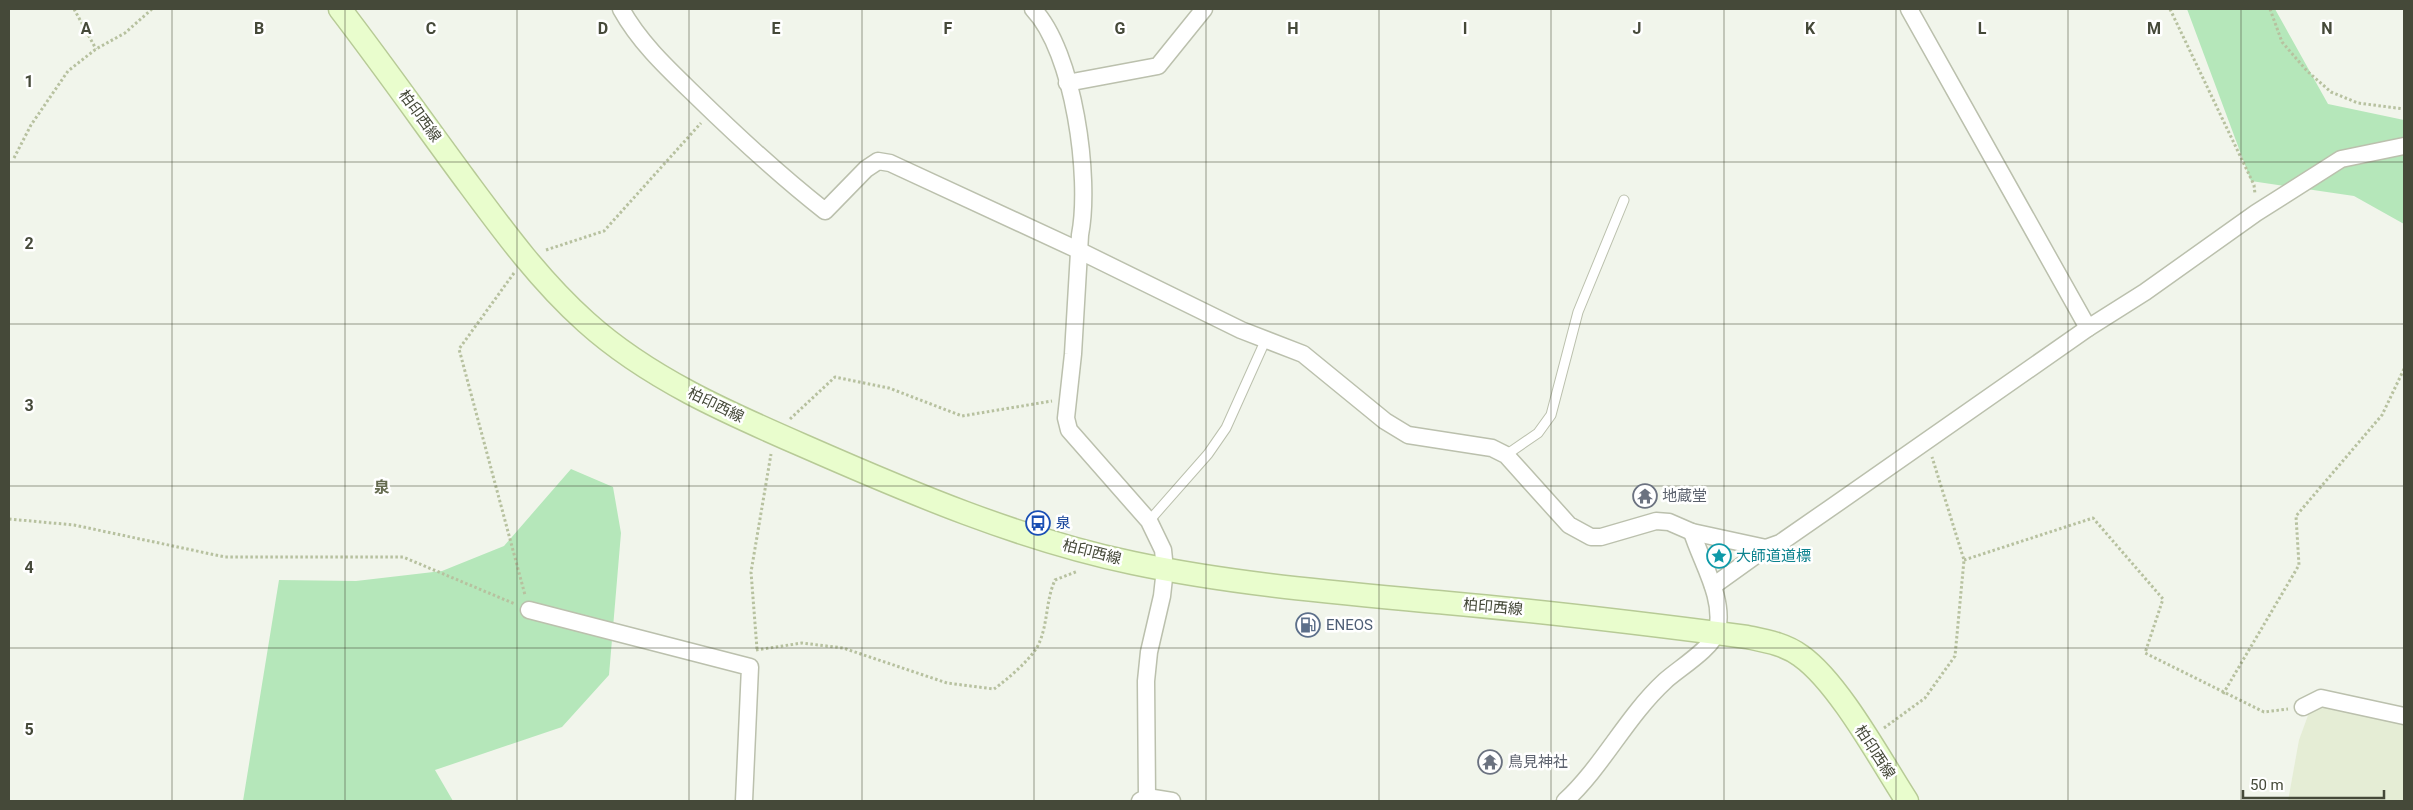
<svg xmlns="http://www.w3.org/2000/svg" width="2413" height="810" viewBox="0 0 2413 810" font-family="Roboto,'Noto Sans JP',sans-serif">
<style>
.education{fill:#e5edd5}
.green{fill:#b5e7ba}
.lines{fill:none;stroke-linecap:round;stroke-linejoin:round}
.lane-casing{stroke:#bbc0ad;stroke-width:11}
.street-casing{stroke:#bbc0ad;stroke-width:19}
.secondary-casing{stroke:#b7ca96;stroke-width:25}
.path{stroke:#b7c19f;stroke-width:3;stroke-dasharray:2.5 2.5;stroke-linecap:butt}
.lane{stroke:#fff;stroke-width:9}
.street{stroke:#fff;stroke-width:16}
.secondary{stroke:#e9fdcd;stroke-width:22}
.grid{fill:none;stroke:#454939;stroke-width:1;stroke-opacity:0.55}
.labels{text-anchor:middle;dominant-baseline:central;stroke-width:5;stroke-linejoin:round;paint-order:stroke}
.street-label{font-size:15px;fill:#454939;stroke:#fff}
.worship-label{font-size:15px;fill:#5b616d;stroke:#fff;text-anchor:start}
.transit-label{font-size:15px;fill:#164399;stroke:#fff;text-anchor:start}
.culture-label{font-size:15px;fill:#0d838f;stroke:#fff;text-anchor:start}
.service-label{font-size:15px;fill:#4e5e75;stroke:#fff;text-anchor:start}
.neighbourhood-label{font-size:16px;font-weight:bold;fill:#656b50;stroke:#fff}
.grid-label{font-size:16px;text-anchor:middle;font-weight:bold;fill:#454939;stroke:#fff;stroke-width:5;stroke-linejoin:round;paint-order:stroke}
</style>
<rect width="100%" height="100%" fill="#f1f5eb"/>
<polygon class="education" points="2321,705 2404,723 2404,801 2288,801 2299,740 2310,710"/>
<g class="green">
<polygon points="2187,9 2275,9 2328,104 2404,120 2404,224 2354,196 2251,181"/>
<polygon points="571,469 613,487 621,533 609,675 562,727 435,770 453,801 243,801 279,580 356,581 442,571 504,546"/>
</g>
<g class="lines">
<g class="lane-casing">
<g id="lane">
<polyline points="1506,455 1538,433 1551,415 1578,312 1624,200"/>
<polyline points="1149,521 1208,454 1226,428 1266,339"/>
</g>
</g>
<g class="street-casing">
<g id="street">
<path d="M621 9C640 43 667 68 695 95 737 136 779 175 825 211L866 169 878 161 890 163 1078 250 1241 330 1303 354 1385 421 1408 435 1492 448 1506 455 1569 525 1591 537H1601L1656 521 1669 522 1692 532 1766 548"/>
<path d="M1033 9C1074 52 1091 178 1080 235L1073 354 1066 418 1069 430 1149 521 1163 550 1165 569 1162 596 1149 652 1146 681 1147 797 1140 801"/>
<polyline points="1909,9 2088,328"/>
<polyline points="1067,83 1158,66 1204,9"/>
<polyline points="1713,586 1766,548 1780,543 1829,509 2088,328 2145,292 2256,213 2341,159 2404,146"/>
<polyline points="529,610 750,667 744,801"/>
<polyline points="2303,707 2321,698 2404,716"/>
<polyline points="1147,797 1172,801"/>
<path d="M1565 801C1603 766 1626 717 1665 681 1678 669 1713 648 1717 631 1725 598 1701 562 1692 532"/>
</g>
</g>
<g class="secondary-casing">
<path id="secondary" d="M340 9C383 65 423 122 465 179 502 229 539 280 586 322 648 378 728 413 804 446 911 493 1019 539 1133 563 1237 585 1343 593 1448 603 1548 612 1648 624 1747 637 1766 641 1785 644 1801 656 1839 683 1881 761 1907 801"/>
</g>
<g class="path">
<polyline points="74,9 96,49"/>
<polyline points="2170,9 2254,185 2255,194"/>
<polyline points="2270,9 2282,42 2307,71 2331,92 2358,103 2404,109"/>
<polyline points="14,158 31,125 68,71 96,49 125,33 152,9"/>
<polyline points="546,250 604,231 701,123"/>
<polyline points="514,273 459,349 525,595"/>
<polyline points="790,419 835,377 889,388 962,416 1052,401"/>
<polyline points="9,519 74,525 225,557 403,557 515,604"/>
<polyline points="1964,560 2093,518 2163,599 2145,653 2264,712 2288,709"/>
<polyline points="757,649 751,572 771,454"/>
<path d="M756 650 802 643 843 648 947 683 994 689C1008 679 1035 656 1040 641 1048 621 1046 600 1055 580L1078 571"/>
<polyline points="2223,694 2299,565 2296,516 2382,415 2404,369"/>
<polyline points="1884,728 1925,698 1955,656 1964,560 1932,457"/>
</g>
<use href="#lane" class="lane"/>
<use href="#street" class="street"/>
<use href="#secondary" class="secondary"/>
</g>
<path class="grid" d="M172 9V801M345 9V801M517 9V801M689 9V801M862 9V801M1034 9V801M1206 9V801M1379 9V801M1551 9V801M1724 9V801M1896 9V801M2068 9V801M2241 9V801M9 162H2404M9 324H2404M9 486H2404M9 648H2404"/>
<defs>
<g id="temple-ring" transform="scale(1.25)"><circle r="9.5" fill="#fff" stroke="#6b7280" stroke-width="1.5"/><path d="M0-6L5-2H3V0L6.5 2.5H4V6H1.5V3h-3V6H-4V2.5H-6.5L-3 0V-2H-5Z" fill="#6b7280"/></g>
<g id="bus-ring" transform="scale(1.25)"><circle r="9.5" fill="#fff" stroke="#1a4fb4" stroke-width="1.5"/><path d="M-5-6H5V4H4V6H2V4H-2V6H-4V4H-5ZM-3.5-4V0h7V-4ZM-3.5 1.2v1.5H-2V1.2ZM2 1.2v1.5H3.5V1.2Z" fill="#1a4fb4"/></g>
<g id="sight-ring" transform="scale(1.25)"><circle r="9.5" fill="#fff" stroke="#0f9aa8" stroke-width="1.5"/><path d="M0-6L1.8-2.2L6-1.7L2.9 1.2L3.7 5.4L0 3.3L-3.7 5.4L-2.9 1.2L-6-1.7L-1.8-2.2Z" fill="#0f9aa8"/></g>
<g id="fuel-ring" transform="scale(1.25)"><circle r="9.5" fill="#fff" stroke="#5c6f8a" stroke-width="1.5"/><path d="M-5.5-6h7V0h2V4h1.3V-2.5L3-4.5l.8-.8L6-3V5H2.5V1h-1V6h-7ZM-4.2-4.7v3.2H.2V-4.7Z" fill="#5c6f8a"/></g>
</defs>
<g fill-rule="evenodd">
<use href="#temple-ring" x="1645" y="496"/>
<use href="#bus-ring" x="1038" y="523"/>
<use href="#sight-ring" x="1719" y="556"/>
<use href="#fuel-ring" x="1308" y="625"/>
<use href="#temple-ring" x="1490" y="762"/>
</g>
<g class="labels">
<g class="street-label">
<text transform="translate(420 116) rotate(54)">柏印西線</text>
<text transform="translate(716 405) rotate(26)">柏印西線</text>
<text transform="translate(1092 552) rotate(14)">柏印西線</text>
<text transform="translate(1493 607) rotate(5)">柏印西線</text>
<text transform="translate(1875 752) rotate(57)">柏印西線</text>
</g>
<g class="worship-label">
<text x="1662" y="496">地蔵堂</text>
<text x="1508" y="762">鳥見神社</text>
</g>
<g class="transit-label">
<text x="1056" y="523">泉</text>
</g>
<g class="culture-label">
<text x="1736" y="556">大師道道標</text>
</g>
<g class="service-label">
<text x="1326" y="625">ENEOS</text>
</g>
<g class="neighbourhood-label">
<text x="382" y="487">泉</text>
</g>
</g>
<g class="grid-label">
<text x="86" y="34">A</text>
<text x="259" y="34">B</text>
<text x="431" y="34">C</text>
<text x="603" y="34">D</text>
<text x="776" y="34">E</text>
<text x="948" y="34">F</text>
<text x="1120" y="34">G</text>
<text x="1293" y="34">H</text>
<text x="1465" y="34">I</text>
<text x="1637" y="34">J</text>
<text x="1810" y="34">K</text>
<text x="1982" y="34">L</text>
<text x="2154" y="34">M</text>
<text x="2327" y="34">N</text>
<text x="29" y="87">1</text>
<text x="29" y="249">2</text>
<text x="29" y="411">3</text>
<text x="29" y="573">4</text>
<text x="29" y="735">5</text>
</g>
<rect width="2413" height="810" fill="none" stroke="#454939" stroke-width="20"/>
<path d="M2243 790v8h141v-8" fill="none" stroke="#454939" stroke-width="2.5"/>
<text x="2250" y="790" font-size="15" fill="#454939" stroke="#ffffff" stroke-width="4" paint-order="stroke">50 m</text>
</svg>
